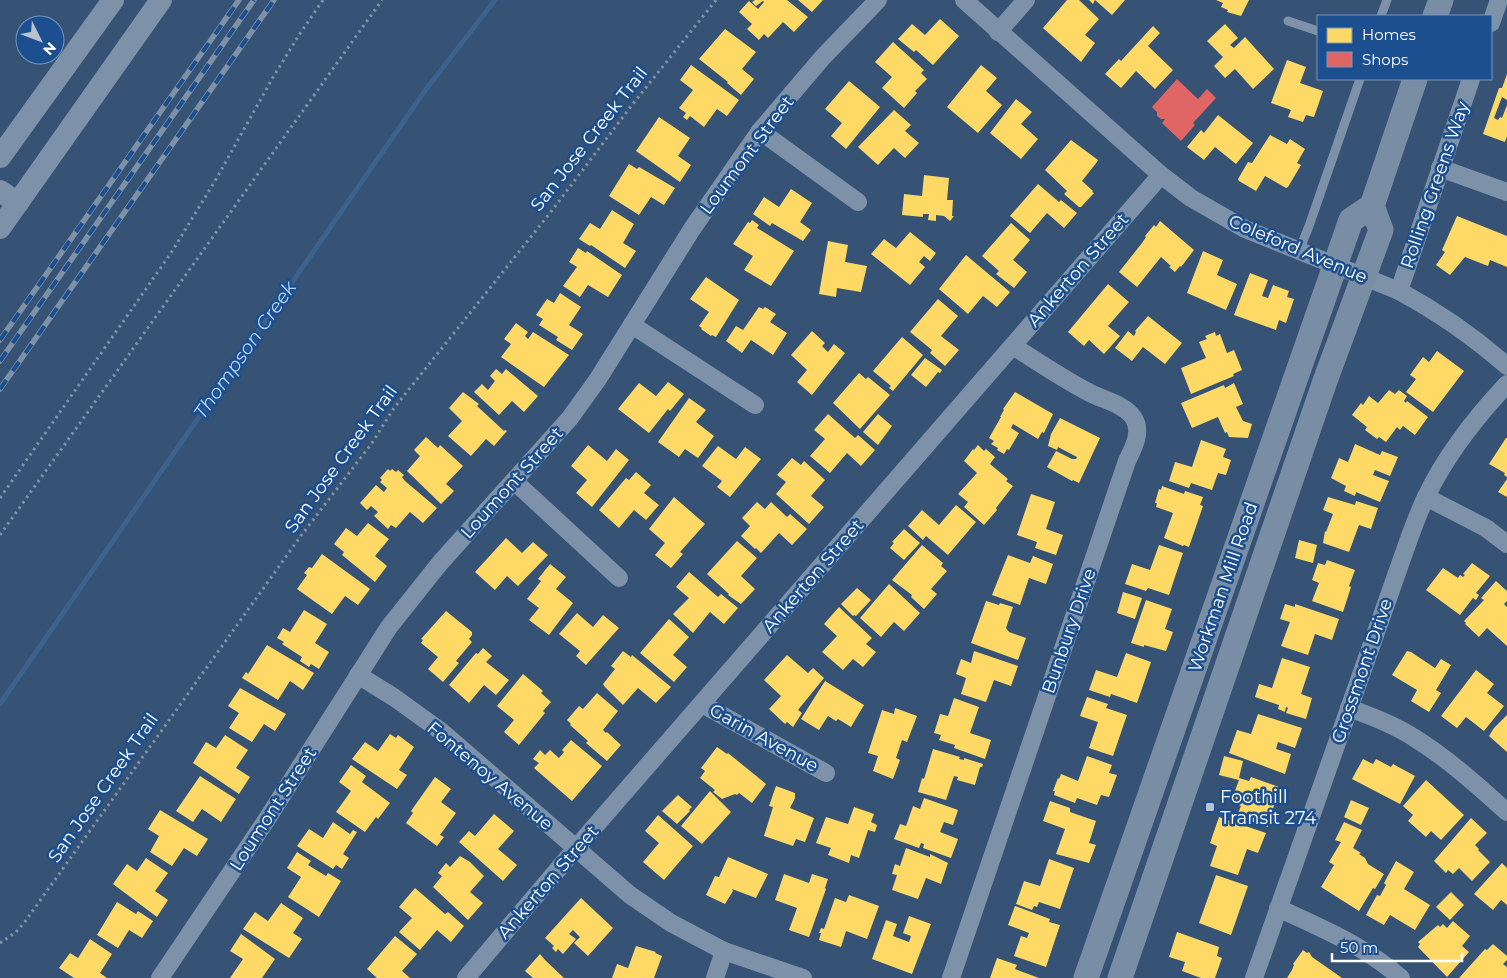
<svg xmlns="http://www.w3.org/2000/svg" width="1507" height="978" viewBox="0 0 1507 978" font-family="Montserrat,sans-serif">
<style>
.homes{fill:#ffd966}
.shops{fill:#e06666}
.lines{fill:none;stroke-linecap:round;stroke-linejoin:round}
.stream{stroke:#3b618d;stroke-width:5}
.path{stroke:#7d92a8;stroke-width:3;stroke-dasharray:2.5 4;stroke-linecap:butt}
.service{stroke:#7d92a8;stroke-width:9}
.minor{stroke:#7d92a8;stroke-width:18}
.tertiary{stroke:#7d92a8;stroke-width:22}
.secondary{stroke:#798da4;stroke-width:25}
.rail-casing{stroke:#7e92a7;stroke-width:5.5}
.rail{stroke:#1b4f8f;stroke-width:4;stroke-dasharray:11;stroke-linecap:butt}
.poi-dot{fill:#b9c2ce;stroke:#1b4f8f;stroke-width:2}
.labels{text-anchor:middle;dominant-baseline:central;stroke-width:5;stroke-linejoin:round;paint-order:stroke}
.street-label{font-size:18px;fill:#fff;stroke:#1b4f8f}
.poi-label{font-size:18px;fill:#fff;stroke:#1b4f8f;text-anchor:start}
.water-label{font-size:19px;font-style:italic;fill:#b5d3f5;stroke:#1b4f8f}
</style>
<rect width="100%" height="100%" fill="#365274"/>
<g class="homes">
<polygon points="755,0 787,0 808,17 794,32 783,22 768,38 764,34 759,40 747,29 752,24 739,12 749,1 758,9 764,2 763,1 756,6 752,2"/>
<polygon points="798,0 823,0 812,12"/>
<polygon points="1067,0 1079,0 1099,19 1085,35 1095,43 1081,62 1043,28"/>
<polygon points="1089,0 1125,0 1112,15 1095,0 1093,4"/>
<polygon points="1216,0 1249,0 1241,16 1227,12 1228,10 1221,7 1223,3"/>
<polygon points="940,19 959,36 933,65 916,50 914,52 898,39 912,24 925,35"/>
<polygon points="1225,24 1238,38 1230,45 1234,48 1245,37 1274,69 1253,89 1235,69 1225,78 1214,66 1223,57 1207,41"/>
<polygon points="1153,26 1160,33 1148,46 1173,70 1155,89 1136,71 1121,88 1105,74 1119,59 1121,61"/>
<polygon points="725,29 756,52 742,69 754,79 741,95 727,83 728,82 699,59"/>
<polygon points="893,42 924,70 921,73 927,79 915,91 917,93 904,108 882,88 892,77 875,62"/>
<polygon points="1287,60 1306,67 1300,83 1323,91 1314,117 1306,115 1303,122 1288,117 1291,110 1271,103"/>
<polygon points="691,65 739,100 727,116 717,109 704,127 690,116 687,120 683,117 686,113 679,108 693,90 680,80"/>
<polygon points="981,65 997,78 986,91 1002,105 978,133 947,107"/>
<polygon points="1507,74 1507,100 1502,97 1494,118 1498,120 1500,117 1502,118 1507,105 1507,136 1505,142 1483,134 1499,88 1502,88"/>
<polygon points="849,81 880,107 846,149 831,136 842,123 825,109"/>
<polygon points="1016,99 1032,112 1021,124 1038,139 1021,159 990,133"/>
<polygon points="894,110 911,125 905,131 919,143 905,158 894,148 878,165 858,147"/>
<polygon points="1218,115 1253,143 1236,164 1215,147 1204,160 1187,147 1201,130 1204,133"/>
<polygon points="659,117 690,138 678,156 691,165 680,182 636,151"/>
<polygon points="1270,135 1287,144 1290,139 1305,149 1297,163 1301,165 1288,187 1286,188 1265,176 1256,191 1239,181 1238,179 1248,162 1252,163"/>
<polygon points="1071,140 1098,160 1097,162 1082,181 1093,191 1092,192 1094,193 1081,207 1079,207 1064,194 1067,191 1045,170"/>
<polygon points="629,164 637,169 639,167 675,188 664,205 651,197 639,215 609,196"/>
<polygon points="924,175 949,178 947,200 953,200 952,216 954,216 950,221 944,216 936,215 936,221 928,220 929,214 923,214 923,217 902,215 904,194 922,196"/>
<polygon points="1038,184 1059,202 1061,200 1077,213 1064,228 1047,213 1030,233 1010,216"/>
<polygon points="791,189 812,203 800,222 811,230 803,241 772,223 770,226 753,214 764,197 779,207"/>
<polygon points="612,210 634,224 623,243 636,251 625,268 591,245 590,246 579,239 590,223 600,229"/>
<polygon points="1457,216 1507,236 1507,267 1490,260 1488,266 1465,257 1450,275 1436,265 1445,252 1442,250"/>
<polygon points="752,220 759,225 757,228 794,251 771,286 744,270 753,256 733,244 748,222 750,223"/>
<polygon points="1160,221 1194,250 1181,267 1180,266 1175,272 1169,267 1171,266 1161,257 1137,287 1119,272 1142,243 1146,237 1145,236 1154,225 1156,227"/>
<polygon points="1011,223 1030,240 1013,260 1027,272 1014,288 996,274 999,271 982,256"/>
<polygon points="910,232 936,253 930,261 924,256 919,262 925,267 910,285 871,254 884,239 896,248"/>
<polygon points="828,241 848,245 845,262 867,266 861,292 837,288 836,297 819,294"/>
<polygon points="578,248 586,253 587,251 622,275 608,297 588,285 580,297 563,286 577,267 569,262"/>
<polygon points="1203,251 1223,260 1217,275 1237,284 1226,310 1187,293"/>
<polygon points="966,255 1010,292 997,307 983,296 968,314 939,289"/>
<polygon points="1250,273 1268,280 1262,296 1268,298 1273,285 1289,291 1287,297 1294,299 1286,323 1279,320 1276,330 1234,315"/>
<polygon points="706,277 739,300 716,337 712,335 711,336 701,329 702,328 699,326 709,312 690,299"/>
<polygon points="1108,284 1129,302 1108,326 1120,336 1104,354 1089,340 1084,346 1068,332"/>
<polygon points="560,293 581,307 569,325 583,334 572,350 556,340 558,337 539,325 543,319 536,315 547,299 554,303"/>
<polygon points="938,299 958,316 941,336 959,350 945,366 930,353 932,350 910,332"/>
<polygon points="759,307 763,309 765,307 776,314 770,322 787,333 773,355 751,340 742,353 726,341 736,326 743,330"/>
<polygon points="1148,316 1182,343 1165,364 1143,347 1132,361 1115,348 1128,331 1134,336 1136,332 1135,331"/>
<polygon points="516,323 528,332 525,336 528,339 533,332 569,355 544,387 501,357 511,344 504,339"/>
<polygon points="812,331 825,343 822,346 828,352 834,344 845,353 812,395 797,382 807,370 791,355"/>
<polygon points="1215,332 1216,336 1220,334 1227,353 1234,350 1242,370 1233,374 1234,376 1191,394 1181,368 1206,358 1199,342 1207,339 1205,336"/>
<polygon points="902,337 923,355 893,391 889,388 891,386 873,371"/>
<polygon points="1437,351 1464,371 1433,412 1406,392 1416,379 1410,375 1423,357 1429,362"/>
<polygon points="925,358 942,370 940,373 938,372 926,387 911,375"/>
<polygon points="496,369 502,374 506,369 538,396 524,412 512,401 499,415 474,392 482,384 488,390 495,381 490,376"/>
<polygon points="859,373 866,379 868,377 890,395 860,429 833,403"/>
<polygon points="668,382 684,394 670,411 668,409 649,433 618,409 639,383 656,396"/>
<polygon points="1234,383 1243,404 1236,407 1243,421 1252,424 1248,438 1229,437 1227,432 1225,433 1218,417 1192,428 1181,403 1224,385 1225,388"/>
<polygon points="1389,390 1395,394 1399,390 1407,396 1404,401 1406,403 1407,401 1428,417 1415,435 1403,426 1400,430 1397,427 1386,442 1379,437 1377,439 1365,430 1367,427 1352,415 1361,403 1363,405 1369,396 1378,403"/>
<polygon points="463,392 479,404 477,406 504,431 505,430 507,431 494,446 486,439 471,456 448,436 462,421 449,408"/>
<polygon points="1015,392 1053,414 1044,433 1042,432 1038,439 1013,424 1011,428 1019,433 1009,450 1007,449 1004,454 997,450 998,448 991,444 994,441 989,438 1001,417 1000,417 1004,410 1003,409"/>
<polygon points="689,398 706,410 696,422 714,436 698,458 685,449 679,457 658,442"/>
<polygon points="828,414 855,438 858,435 875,450 861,466 847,453 830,473 810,456 825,439 814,430"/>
<polygon points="878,414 892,426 878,445 863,432"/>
<polygon points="1060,418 1100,438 1079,483 1073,480 1072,481 1047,467 1056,451 1072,459 1076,459 1077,457 1058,447 1057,450 1048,446 1051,434"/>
<polygon points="426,437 438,448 440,445 463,466 446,484 454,491 441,504 407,471 420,456 414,450"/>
<polygon points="1506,438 1507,438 1507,477 1504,475 1505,473 1489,464"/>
<polygon points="1201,440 1226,449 1223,457 1231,460 1226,475 1218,473 1212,490 1191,483 1189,488 1169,481 1175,462 1192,467"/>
<polygon points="1355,444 1380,455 1382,451 1398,457 1390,476 1375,470 1373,475 1389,481 1380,502 1356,492 1355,496 1344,491 1346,486 1331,478 1339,458 1348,462"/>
<polygon points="588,445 607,461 616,449 629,460 592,507 576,493 587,480 571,466"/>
<polygon points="978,445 984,451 986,449 995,457 990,464 1008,479 1006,481 1013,486 996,508 997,510 984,525 964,507 968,502 958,494 977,473 964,461 973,449 974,450"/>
<polygon points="718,446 736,459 745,447 761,459 730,497 717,487 722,481 702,466"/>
<polygon points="792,458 801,465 804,461 825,480 811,496 824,507 809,524 776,494 786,482 777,475"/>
<polygon points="388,469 390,471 392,469 396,472 398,470 404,475 402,477 405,481 437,508 423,523 410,512 396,528 391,525 388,529 374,516 378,512 371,506 367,510 360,503 376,485 384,492 387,488 380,482 382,480 380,478"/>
<polygon points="636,472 651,485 644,493 659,505 646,520 634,510 619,528 599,510 626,478 629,480"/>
<polygon points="1507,479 1507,497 1498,492"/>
<polygon points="1162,486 1184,494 1185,491 1203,497 1200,505 1203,506 1189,547 1184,545 1183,546 1164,538 1173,513 1156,507 1157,503 1155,503 1159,489 1161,490"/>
<polygon points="1031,494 1055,502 1046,529 1063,535 1056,555 1035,548 1037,542 1017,535"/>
<polygon points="674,497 705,524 680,552 683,554 671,568 655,555 665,543 649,529"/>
<polygon points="1328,497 1355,505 1356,501 1378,508 1371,529 1359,525 1349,552 1323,543 1325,531 1326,532 1333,514 1323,510"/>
<polygon points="757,502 765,509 771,502 787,517 790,514 807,529 792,545 779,533 761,553 756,548 755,549 741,536 750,526 742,518"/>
<polygon points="956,505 976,522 948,555 926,536 923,540 908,526 922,510 939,525"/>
<polygon points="368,523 389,539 375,556 387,566 375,582 342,555 344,552 334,544 346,528 357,536"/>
<polygon points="904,529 920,543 904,560 890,548 894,543 892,542"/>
<polygon points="506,538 522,553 533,542 548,555 518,586 507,576 495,590 475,572"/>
<polygon points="1299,540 1317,545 1313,563 1295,558"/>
<polygon points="737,541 757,558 741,576 755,589 741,604 728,595 729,594 707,574"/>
<polygon points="922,545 943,563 941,566 947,571 931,589 937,594 924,609 911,597 912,595 892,580"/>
<polygon points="1159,545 1183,553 1169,595 1148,588 1146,591 1125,584 1132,564 1150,570"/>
<polygon points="322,554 370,589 358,605 345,596 332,614 297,589 307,575 304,573 309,567 312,568"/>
<polygon points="1008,555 1030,563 1033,556 1053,564 1046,584 1029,578 1020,605 992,595"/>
<polygon points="1327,560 1355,570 1349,586 1351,587 1343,612 1312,601 1319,583 1312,580 1318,563 1325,565"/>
<polygon points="1472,563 1490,576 1476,593 1479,595 1476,600 1473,598 1460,615 1426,590 1443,568 1458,578 1460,575 1463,577 1465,575 1463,574"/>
<polygon points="550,564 566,577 556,589 573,603 549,635 529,620 539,608 527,599 541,581 538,579"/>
<polygon points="689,572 718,597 721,594 738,608 724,624 710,612 693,633 673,614 689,598 676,587"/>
<polygon points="1496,581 1507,591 1507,601 1504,604 1507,607 1507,646 1487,628 1479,637 1465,624 1466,623 1464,621 1484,600 1481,598"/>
<polygon points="889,584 920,613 904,631 894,622 881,637 860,618"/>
<polygon points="857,588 871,600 856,616 854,615 853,616 841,604"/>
<polygon points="1123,592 1142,598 1135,619 1117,613"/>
<polygon points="1146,600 1172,609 1165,629 1173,632 1166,651 1144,645 1144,647 1131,643"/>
<polygon points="986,601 999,605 1000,603 1013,607 1006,628 1009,632 1026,638 1018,660 971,643"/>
<polygon points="1285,604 1295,607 1295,604 1339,619 1332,640 1315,634 1308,655 1281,646 1290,622 1280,619"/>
<polygon points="839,607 872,638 866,644 876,652 863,667 853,659 843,670 822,652 837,636 824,624"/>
<polygon points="304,610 327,624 315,643 329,652 319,669 311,664 309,667 300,661 302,657 282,644 284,642 277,638 283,628 290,632"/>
<polygon points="446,611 472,632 472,635 469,639 472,642 456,661 459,663 443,682 428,669 438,657 421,643 423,640 421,639"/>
<polygon points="577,613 593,627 603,615 619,628 586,665 576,656 580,651 559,634"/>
<polygon points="669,619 689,637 673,655 687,667 674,682 640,653"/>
<polygon points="267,645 314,673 303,690 290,681 278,700 242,678 246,672 248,674"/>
<polygon points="483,648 492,656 486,662 509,680 496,695 484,685 469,703 449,685 476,653 478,654"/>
<polygon points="623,651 631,657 632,655 671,687 656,703 638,688 623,705 605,687 603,684 615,669 611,666"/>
<polygon points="974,651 1018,666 1011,686 994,680 986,702 961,694 966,678 956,674 961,659 971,663"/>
<polygon points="1407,651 1411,652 1435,668 1441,659 1451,665 1436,690 1441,693 1429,712 1411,701 1417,690 1392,675"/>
<polygon points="1126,653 1151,662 1137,703 1111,694 1110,697 1089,690 1096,670 1117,677"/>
<polygon points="787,655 808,673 813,668 824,678 798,710 802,713 793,727 787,722 785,724 769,709 781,696 764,680"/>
<polygon points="1282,658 1310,667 1301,694 1312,698 1306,719 1286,713 1288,708 1286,707 1285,712 1278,709 1279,705 1255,697 1259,684 1272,688"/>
<polygon points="1476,670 1494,684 1487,693 1504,706 1484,731 1466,717 1457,728 1441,716"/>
<polygon points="523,674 543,691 541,693 551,702 543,711 545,713 519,745 504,732 514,720 497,706"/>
<polygon points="825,681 864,705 851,727 838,719 836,721 828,716 819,730 801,719"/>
<polygon points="240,688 286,714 275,731 264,724 252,742 229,728 239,713 228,706"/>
<polygon points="597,693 618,711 603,730 606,733 607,732 621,745 607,761 586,743 588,741 570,725 571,724 567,720 579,706 583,709"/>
<polygon points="1087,697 1108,704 1106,708 1127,715 1113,756 1089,748 1098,722 1080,716"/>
<polygon points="954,698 979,707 970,733 991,740 985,759 954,748 955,745 939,740 941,735 934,733 940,714 948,716"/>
<polygon points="895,708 917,716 907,742 902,740 896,758 900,760 893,779 873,771 878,756 868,753 882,710 894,714"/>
<polygon points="1258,714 1302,728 1295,748 1278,742 1276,749 1291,754 1285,774 1229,753 1237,730 1251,734"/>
<polygon points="1507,715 1507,752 1489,736 1494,728"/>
<polygon points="390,734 396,738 398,735 414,747 399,770 407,775 397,789 352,759 365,742 378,751"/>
<polygon points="225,735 248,750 236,768 250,777 239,794 193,763 206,742 216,748"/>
<polygon points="571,740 602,766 572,801 534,768 539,763 533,759 540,750 545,755 550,750 559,758 564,752 562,750"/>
<polygon points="717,747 727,754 728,753 766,784 752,803 739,793 737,795 735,794 722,799 713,792 715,790 700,778 705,771 701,768"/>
<polygon points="933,749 960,757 959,759 964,760 964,758 983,764 982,767 980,767 975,785 957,780 958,777 954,776 946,800 918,792 922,778 924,779"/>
<polygon points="1087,756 1112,765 1109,773 1117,775 1109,797 1101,795 1097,805 1077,798 1075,803 1054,795 1055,791 1053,791 1058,778 1059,779 1061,774 1078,781"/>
<polygon points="1224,756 1243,761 1239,778 1249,781 1251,777 1279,787 1268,827 1237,816 1241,806 1231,802 1239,780 1219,775"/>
<polygon points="1363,759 1373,764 1376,759 1391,767 1393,764 1415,776 1400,804 1352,779"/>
<polygon points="351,765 366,776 362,782 390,803 378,819 376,817 365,832 336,812 351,791 339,782"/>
<polygon points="200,776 236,799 221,822 202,809 193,822 176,811"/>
<polygon points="435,777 451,789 441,802 456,813 440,835 444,837 437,846 406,823 413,813 411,811"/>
<polygon points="1426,780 1464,815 1441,840 1431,831 1426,837 1408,821 1413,815 1403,806"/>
<polygon points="776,786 795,793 795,798 790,808 814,818 805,842 796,839 793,846 764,836 773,807 769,806"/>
<polygon points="710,791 731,812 702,844 681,826"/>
<polygon points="678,795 692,807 689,810 690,811 677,824 662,811"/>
<polygon points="924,798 958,810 953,825 944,822 940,832 958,839 951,858 923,848 924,844 921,843 919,848 894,839 900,824 906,826 913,806 920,809"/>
<polygon points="1351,800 1369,808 1361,825 1344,817"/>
<polygon points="1050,801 1070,808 1070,812 1096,821 1089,843 1096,845 1089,863 1056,854 1065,829 1043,821"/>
<polygon points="854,807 874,814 871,822 877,825 875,832 868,830 859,858 851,855 849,863 828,855 831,848 816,843 826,817 848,824"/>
<polygon points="160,810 208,839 197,856 184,848 172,866 150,852 159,836 148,829"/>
<polygon points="494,814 514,831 498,849 517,865 503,881 459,842 469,831 475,836"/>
<polygon points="658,815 693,846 664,880 643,862 659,843 645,831"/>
<polygon points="1219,817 1266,833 1258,853 1247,849 1238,875 1210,866 1217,846 1210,843"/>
<polygon points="1471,818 1487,833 1475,845 1479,849 1478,850 1490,862 1472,881 1459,868 1453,874 1448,870 1446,873 1434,861"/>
<polygon points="333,822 350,834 353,830 357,832 343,854 349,858 342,869 336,865 333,869 297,846 309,829 323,838"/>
<polygon points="1344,822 1362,830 1353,848 1361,853 1359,854 1365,858 1368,864 1384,874 1375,889 1373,888 1359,911 1321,887 1334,865 1329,862 1341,842 1335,840"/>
<polygon points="906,848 930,857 930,854 948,863 941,884 926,878 918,899 892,890 897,875 892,874 895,864 900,866"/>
<polygon points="297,852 311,861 308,865 326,876 328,873 341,881 319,917 288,897 301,877 287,868"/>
<polygon points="460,856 470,862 484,876 470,892 483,903 468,920 433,887 442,876 438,873 446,863 450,867"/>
<polygon points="728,857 768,874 756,898 732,889 733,891 725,904 706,895 715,876 719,877"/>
<polygon points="146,858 168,873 155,891 168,900 157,917 113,884 127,864 137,871"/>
<polygon points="1049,859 1074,868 1060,909 1039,902 1037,907 1034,906 1032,910 1016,904 1024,881 1040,886"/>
<polygon points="1396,861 1414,872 1404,889 1430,905 1415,930 1390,915 1384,925 1366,915 1377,895 1380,896 1386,885 1384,883"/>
<polygon points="1502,863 1507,868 1507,905 1501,900 1493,910 1474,894"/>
<polygon points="784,874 809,883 812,874 828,879 825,888 826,889 809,937 789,930 797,908 775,900"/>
<polygon points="1216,875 1248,886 1231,935 1199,923"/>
<polygon points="415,888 445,914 448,912 464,926 451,942 437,930 420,950 399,932 412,918 399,907"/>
<polygon points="1451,892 1464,905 1450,920 1436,907"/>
<polygon points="849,895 879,906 867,939 846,931 841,947 819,940 821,933 819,933 821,928 824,929 835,898 846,902"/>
<polygon points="581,898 613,928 588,956 574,943 580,937 573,930 569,934 576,939 563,954 558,949 556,952 552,948 554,946 545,938"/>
<polygon points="117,902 136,914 138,911 153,921 142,938 129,930 118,948 97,935"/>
<polygon points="281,903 303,918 293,933 302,939 289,958 243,929 255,912 268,921"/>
<polygon points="1015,906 1050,919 1049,922 1060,925 1046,967 1014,956 1021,936 1027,938 1029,933 1008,925"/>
<polygon points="909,916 931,924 912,974 872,959 886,920 897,924 893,936 909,942 911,936 903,933"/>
<polygon points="1453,921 1470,936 1462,946 1469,952 1447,977 1418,947 1420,944 1418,942 1438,925 1440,927 1443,924 1447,928"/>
<polygon points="1177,932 1219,947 1217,956 1222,958 1215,978 1201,978 1182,971 1185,962 1169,957"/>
<polygon points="241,934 275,959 262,978 230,978 243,959 230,951"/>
<polygon points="395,936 417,954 402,971 410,978 377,978 367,969"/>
<polygon points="90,939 112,954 100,973 107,978 74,978 59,968 70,953 78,958"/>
<polygon points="1493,944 1507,956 1507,960 1503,964 1507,967 1507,978 1459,978 1485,949 1487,950"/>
<polygon points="636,946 656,952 655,953 662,956 654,978 612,978 617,964 628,968"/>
<polygon points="1303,950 1307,953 1309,952 1312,957 1342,978 1287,978 1292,970 1294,965 1293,964"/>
<polygon points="540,954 545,960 564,978 533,978 525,971"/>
<polygon points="997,958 1017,965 1015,969 1039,978 990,978"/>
</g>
<polygon class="shops" points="1177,79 1198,99 1207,89 1216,98 1193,123 1195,125 1181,141 1162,123 1165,119 1161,119 1157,116 1157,112 1152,107"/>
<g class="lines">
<polyline class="stream" points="0,704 424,92 495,0"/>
<g class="path">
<polyline points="0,498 171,253 215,181 272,79 299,35 323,0"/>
<polyline points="0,535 382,0"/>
<polyline points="0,943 16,932 24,923 300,537 372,443 394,408 550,213 632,105 716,0"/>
</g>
<g class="service">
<polyline points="1381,16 1387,0"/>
<polyline points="1288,21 1318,31"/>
<polyline points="1299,251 1309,226 1360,79"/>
</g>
<g class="minor">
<path d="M964 0 1161 175 1191 198 1245 229 1399 291C1438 312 1474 337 1507 366"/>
<polyline points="1491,23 1499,0"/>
<polyline points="998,32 1026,0"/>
<polyline points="760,131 858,202"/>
<polyline points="1440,168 1507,192"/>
<polyline points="1399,291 1471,79"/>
<polyline points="632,325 755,405"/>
<polyline points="514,481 619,578"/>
<polyline points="1426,497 1486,528 1507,544"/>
<polyline points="358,675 395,698 442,732 630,895 671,923 724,951 803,978"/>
<polyline points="702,704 826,773"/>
<path d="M1349 708C1370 716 1393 724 1413 737 1447 758 1477 785 1507 812"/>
<path d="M1278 908C1321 928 1365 946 1401 978"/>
<polyline points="160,978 267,819 389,627 440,563 570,418 598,379 692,229 760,131 823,57 878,0"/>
<polyline points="466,978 576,848 1161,175"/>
<polyline points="715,978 724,951"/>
<path d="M951 978 1127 461C1133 449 1143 431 1133 417 1124 404 1103 400 1090 393 1063 379 1038 362 1013 346"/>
<path d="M1254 978 1410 536C1415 523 1420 509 1426 497 1446 455 1476 417 1507 384"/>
</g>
<g class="tertiary">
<polyline points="0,157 113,0"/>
<polyline points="0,191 18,203"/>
<polyline points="0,228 161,0"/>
</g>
<g class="secondary">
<polyline points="1435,16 1441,0"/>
<polyline points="1086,978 1351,220 1372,206 1415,79"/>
<polyline points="1120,978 1325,381 1381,230 1372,206"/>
</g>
<g class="rail-casing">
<g id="rail">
<polyline points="0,340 239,0"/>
<polyline points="0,361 254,0"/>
<polyline points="0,389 274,0"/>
</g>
</g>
<use href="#rail" class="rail"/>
</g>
<rect class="poi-dot" x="1205" y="802" width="10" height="10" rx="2.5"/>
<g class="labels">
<g class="street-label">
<text transform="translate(589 139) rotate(-52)">San Jose Creek Trail</text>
<text transform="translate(747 155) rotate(-53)">Loumont Street</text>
<text transform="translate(1435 185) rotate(-71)">Rolling Greens Way</text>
<text transform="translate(1298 249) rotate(23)">Coleford Avenue</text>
<text transform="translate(1078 270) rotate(-49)">Ankerton Street</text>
<text transform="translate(341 459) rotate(-54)">San Jose Creek Trail</text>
<text transform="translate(512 483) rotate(-48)">Loumont Street</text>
<text transform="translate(813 576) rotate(-49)">Ankerton Street</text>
<text transform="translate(1223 587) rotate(-71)">Workman Mill Road</text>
<text transform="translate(1069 631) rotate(-71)">Bunbury Drive</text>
<text transform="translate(1362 671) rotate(-71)">Grossmont Drive</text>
<text transform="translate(764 738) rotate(29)">Garin Avenue</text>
<text transform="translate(490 776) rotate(40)">Fontenoy Avenue</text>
<text transform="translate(103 788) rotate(-55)">San Jose Creek Trail</text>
<text transform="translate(273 809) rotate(-57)">Loumont Street</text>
<text transform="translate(548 882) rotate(-49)">Ankerton Street</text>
</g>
<g class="poi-label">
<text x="1220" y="797">Foothill<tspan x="1220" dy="21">Transit 274</tspan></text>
</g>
<g class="water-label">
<text transform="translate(245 350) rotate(-55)">Thompson Creek</text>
</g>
</g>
<rect x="1317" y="15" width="175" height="65" fill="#1b4f8f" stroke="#7695bc"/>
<rect x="1327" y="28" width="25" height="15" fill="#ffd966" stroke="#7695bc"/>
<text x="1362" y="40" font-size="15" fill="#ffffff">Homes</text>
<rect x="1327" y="52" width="25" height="15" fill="#e06666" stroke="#7695bc"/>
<text x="1362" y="65" font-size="15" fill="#ffffff">Shops</text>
<g transform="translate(40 40) rotate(132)"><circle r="24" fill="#1b4f8f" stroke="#7695bc"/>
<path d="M0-4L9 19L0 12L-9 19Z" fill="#b9c2ce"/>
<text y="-8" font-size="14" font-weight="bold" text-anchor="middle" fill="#ffffff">N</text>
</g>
<path d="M1332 953v8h130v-8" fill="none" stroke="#ffffff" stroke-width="2.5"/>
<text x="1340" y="953" font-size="15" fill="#ffffff" stroke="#1b4f8f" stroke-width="4" paint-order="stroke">50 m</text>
</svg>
